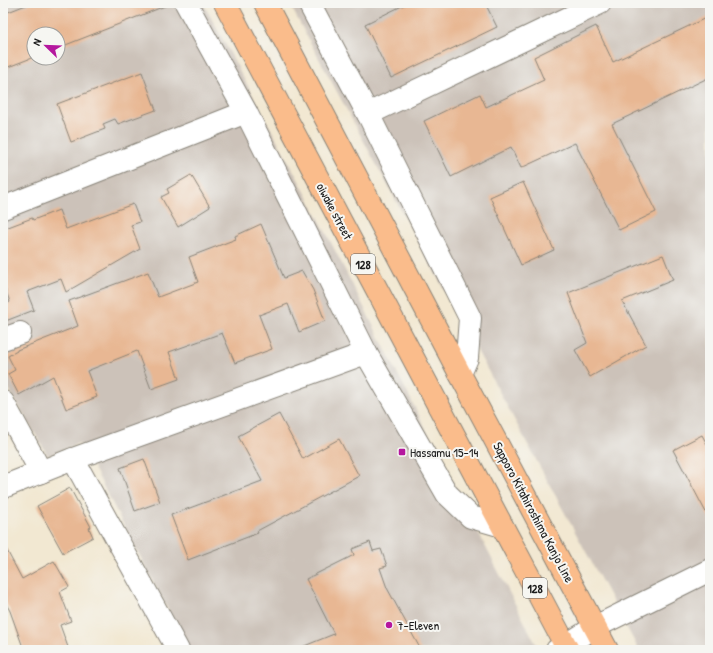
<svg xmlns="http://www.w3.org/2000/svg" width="713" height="653" viewBox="0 0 713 653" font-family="'Patrick Hand',sans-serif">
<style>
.industrial{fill:#ccc2b9;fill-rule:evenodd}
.building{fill:#e8b793}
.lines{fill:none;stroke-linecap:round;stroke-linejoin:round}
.minor-casing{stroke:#878277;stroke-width:24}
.major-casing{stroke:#878277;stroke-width:24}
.minor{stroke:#fff;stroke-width:22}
.major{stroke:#fabc8b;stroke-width:22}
.poi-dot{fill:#b5179e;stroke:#f6f6f2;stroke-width:1.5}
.labels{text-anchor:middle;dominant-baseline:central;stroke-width:4;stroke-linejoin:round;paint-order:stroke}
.shield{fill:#f6f6f2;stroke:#5d5d5c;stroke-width:1}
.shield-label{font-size:12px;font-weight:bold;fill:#1c1c1c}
.street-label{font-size:13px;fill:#1c1c1c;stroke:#f6f6f2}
.poi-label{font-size:13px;fill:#1c1c1c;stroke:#f6f6f2;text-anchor:start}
</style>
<rect width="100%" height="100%" fill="#f6f6f2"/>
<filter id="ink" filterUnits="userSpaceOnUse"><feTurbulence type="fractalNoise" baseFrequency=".025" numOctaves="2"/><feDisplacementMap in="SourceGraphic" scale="8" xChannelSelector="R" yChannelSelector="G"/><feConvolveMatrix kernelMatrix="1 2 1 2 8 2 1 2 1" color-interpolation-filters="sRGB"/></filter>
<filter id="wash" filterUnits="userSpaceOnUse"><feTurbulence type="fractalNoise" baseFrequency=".012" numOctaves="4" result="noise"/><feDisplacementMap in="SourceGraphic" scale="16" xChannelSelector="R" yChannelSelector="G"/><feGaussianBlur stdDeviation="0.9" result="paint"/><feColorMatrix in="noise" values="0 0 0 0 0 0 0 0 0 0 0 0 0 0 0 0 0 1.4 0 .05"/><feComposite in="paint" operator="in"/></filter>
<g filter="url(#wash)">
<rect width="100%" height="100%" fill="#f2e8d2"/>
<g class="industrial">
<path d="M3 3H203L311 203 481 538 539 650H189L95 470 79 443 48 456 3 379ZM34 34H58V58H34Z"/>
<polygon points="289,3 710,3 710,650 639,650"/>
</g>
<g id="blocks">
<g class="building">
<polygon points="31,3 169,3 170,4 58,48 58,34 34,34 34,57 3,69 3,14"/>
<polygon points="408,3 485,3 497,27 391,78 365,24"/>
<polygon points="710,16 710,77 612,124 656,212 619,230 575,143 521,168 511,147 451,177 424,121 480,94 486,107 544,80 534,57 596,26 613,62"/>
<polygon points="142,72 156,110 118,124 115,119 103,124 105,129 71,142 57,104"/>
<polygon points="191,175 210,207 178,227 161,197 169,193 167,189"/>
<polygon points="523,182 554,250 521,265 490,197"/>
<polygon points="133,204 140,222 131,225 140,249 66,292 61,279 27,292 34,310 3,322 3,306 10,302 3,283 3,229 32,218 33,220 59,210 66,229"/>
<polygon points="261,224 284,278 302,271 313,290 325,321 299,332 288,304 259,315 272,349 235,363 222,333 169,352 179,379 151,389 137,351 87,371 97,397 66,409 53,376 19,395 8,374 15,370 8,356 17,351 17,350 78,326 69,301 148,272 158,297 198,282 189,257 236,239 235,236"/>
<polygon points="663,255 673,280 622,301 646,345 590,377 575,350 587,343 568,293"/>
<polygon points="279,414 303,459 339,439 359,476 257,531 258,533 188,560 171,515 262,481 238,436"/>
<polygon points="702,435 710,450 710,520 673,450"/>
<polygon points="144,459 160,502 135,511 120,468"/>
<polygon points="70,488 91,527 89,528 93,537 63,553 37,506"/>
<polygon points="370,542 373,551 381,549 387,566 380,568 387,588 421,650 297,650 297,649 334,634 306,579 354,555 352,549"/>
<polygon points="3,543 22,579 54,561 69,587 60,592 71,621 60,625 69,650 24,650 10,611 3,598"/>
</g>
</g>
</g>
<g filter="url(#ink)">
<use href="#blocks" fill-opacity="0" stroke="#878277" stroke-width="1"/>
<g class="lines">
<g class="minor-casing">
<g id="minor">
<polyline points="186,3 246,112 366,353 447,494 471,517 502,526"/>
<polyline points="309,3 368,114 470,318 467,358 460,374"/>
<polyline points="368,114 600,3"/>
<polyline points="3,208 246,112"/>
<polyline points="3,339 20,333"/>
<polyline points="3,402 41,472"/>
<polyline points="73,459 178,650"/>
<polyline points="3,487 73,459 366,353"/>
<polyline points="557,650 565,646 595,627 710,570"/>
</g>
</g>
<g class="major-casing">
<g id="major">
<polyline points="225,3 568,650"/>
<polyline points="265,3 460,374 607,650"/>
</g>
</g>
<use href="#minor" class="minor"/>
<use href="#major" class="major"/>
</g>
</g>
<g class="poi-dot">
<rect x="398" y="448" width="8" height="8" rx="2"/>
<circle cx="389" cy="625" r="4"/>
</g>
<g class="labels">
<g class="shield">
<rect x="351" y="254" width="24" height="20" rx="3"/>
<rect x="523" y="578" width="24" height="20" rx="3"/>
</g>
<g class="shield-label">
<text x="363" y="264">128</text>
<text x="535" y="588">128</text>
</g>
<g class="street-label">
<text transform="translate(335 211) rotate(62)">oiwake street</text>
<text transform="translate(534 512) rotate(62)">Sapporo Kitahiroshima Kanjo Line</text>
</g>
<g class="poi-label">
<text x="410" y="452">Hassamu 15-14</text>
<text x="397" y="625">7-Eleven</text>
</g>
</g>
<rect width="713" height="653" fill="none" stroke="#f6f6f2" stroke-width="16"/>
<g transform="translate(46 46) rotate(293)"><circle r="19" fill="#f6f6f2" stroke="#9f9f9c"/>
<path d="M0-3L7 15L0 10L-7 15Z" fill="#b5179e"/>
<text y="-6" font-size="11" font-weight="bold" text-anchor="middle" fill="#1c1c1c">N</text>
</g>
</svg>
